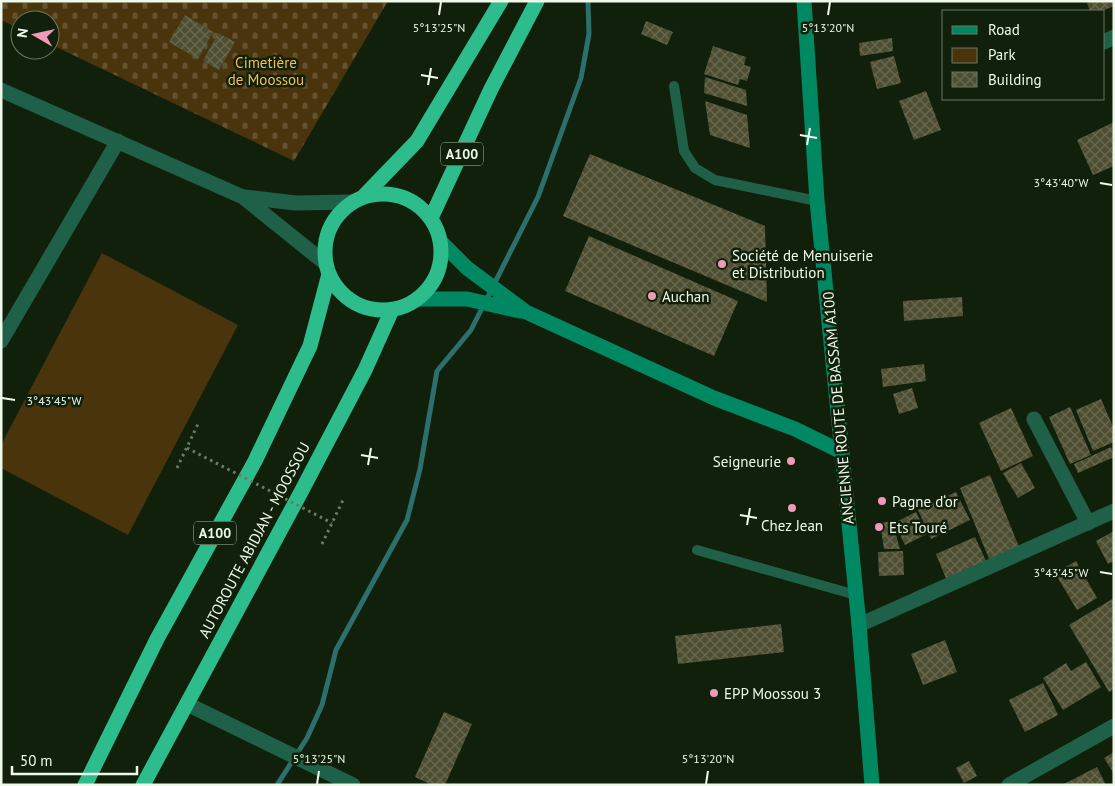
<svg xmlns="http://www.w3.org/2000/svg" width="1115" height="786" viewBox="0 0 1115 786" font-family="'PT Sans',sans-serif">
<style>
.green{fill:#49340c}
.cemetery{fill:url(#cemetery-stones)}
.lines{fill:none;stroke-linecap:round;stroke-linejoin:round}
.stream{stroke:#2c6f6d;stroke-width:5}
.building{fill:url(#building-cross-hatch)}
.path{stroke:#6c7966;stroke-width:3;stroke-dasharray:2.5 4;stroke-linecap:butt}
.lane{stroke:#1f6049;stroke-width:10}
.street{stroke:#1f6049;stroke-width:15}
.secondary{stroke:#008862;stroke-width:15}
.highway{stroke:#2dbc8c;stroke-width:15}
.path-bridge{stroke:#6c7966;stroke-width:3;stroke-dasharray:2.5 4;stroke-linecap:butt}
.ticks{fill:none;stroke:#eef9ea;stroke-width:2}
.poi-dot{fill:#ef9ab9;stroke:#11200a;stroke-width:2}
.labels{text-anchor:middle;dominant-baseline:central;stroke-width:5;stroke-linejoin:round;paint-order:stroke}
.shield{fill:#11200a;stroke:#acb8a7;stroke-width:1}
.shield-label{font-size:14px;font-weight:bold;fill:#eef9ea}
.park-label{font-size:15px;fill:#f7bd4e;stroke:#11200a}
.poi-label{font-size:15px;fill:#eef9ea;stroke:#11200a;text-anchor:start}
.street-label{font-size:15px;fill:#eef9ea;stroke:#11200a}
.ticks-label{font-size:12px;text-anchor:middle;fill:#eef9ea;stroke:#11200a;stroke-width:5;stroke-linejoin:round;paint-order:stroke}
</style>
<defs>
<pattern id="cemetery-stones" width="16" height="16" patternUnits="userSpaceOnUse" patternTransform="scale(1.25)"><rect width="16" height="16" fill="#49340c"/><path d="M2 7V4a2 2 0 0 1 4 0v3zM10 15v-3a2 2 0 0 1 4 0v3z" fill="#645230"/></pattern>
<pattern id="building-cross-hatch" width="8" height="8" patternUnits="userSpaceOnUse" patternTransform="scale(1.25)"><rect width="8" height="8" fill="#4e4f32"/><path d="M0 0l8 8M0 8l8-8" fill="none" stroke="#686950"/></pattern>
</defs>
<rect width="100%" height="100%" fill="#11200a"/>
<polygon class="green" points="102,253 238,325 128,535 1,468 1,445"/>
<polygon class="cemetery" points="1,1 388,1 294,161 50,44 50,20 20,20 20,29 1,20"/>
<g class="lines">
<polyline class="stream" points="277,785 307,738 322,705 336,650 407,520 420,469 437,371 471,330 538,197 581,78 589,34 588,1"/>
</g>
<g class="building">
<polygon points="1091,1 1114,1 1114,6 1102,11 1090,11 1087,3"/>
<polygon points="185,15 213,32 198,59 169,42"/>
<polygon points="646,21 673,32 667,45 641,34"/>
<polygon points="218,33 235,42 219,70 203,61"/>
<polygon points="892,38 893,51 860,56 859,43"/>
<polygon points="713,46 746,57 744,65 751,67 747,81 740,79 738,85 704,74"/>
<polygon points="894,56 901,83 877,89 870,62"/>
<polygon points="705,77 746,90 747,106 704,93"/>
<polygon points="926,91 941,130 914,140 899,101"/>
<polygon points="705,101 747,115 750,148 710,135"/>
<polygon points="1114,122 1114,166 1093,175 1077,140"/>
<polygon points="590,154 765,226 767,302 563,216"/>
<polygon points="589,236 738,301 714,356 565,291"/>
<polygon points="962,297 963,316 904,321 903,301"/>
<polygon points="924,364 926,381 883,387 881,369"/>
<polygon points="912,388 918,408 899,414 893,394"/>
<polygon points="1101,399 1114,429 1114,442 1093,451 1076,410"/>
<polygon points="1070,407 1091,455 1070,464 1049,417"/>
<polygon points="1011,408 1033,456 1001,471 979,423"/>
<polygon points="1111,447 1114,457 1078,473 1074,464"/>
<polygon points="1021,463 1035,488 1018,498 1003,473"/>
<polygon points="990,475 1019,547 989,559 960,488"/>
<polygon points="956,492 970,520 931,539 918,510"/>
<polygon points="916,512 927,534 905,545 894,523"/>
<polygon points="892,521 900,549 884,549 880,523"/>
<polygon points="1114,531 1114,561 1108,564 1096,541"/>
<polygon points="975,537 987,563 947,581 936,554"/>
<polygon points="903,551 904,575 879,576 878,552"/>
<polygon points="1076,561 1097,598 1077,610 1055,573"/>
<polygon points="1114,598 1114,689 1109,692 1069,625"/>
<polygon points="781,624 784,652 678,664 675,636"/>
<polygon points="945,640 957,672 923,685 911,654"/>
<polygon points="1086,662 1101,687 1063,710 1043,678 1066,663 1071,671"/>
<polygon points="1043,683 1058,715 1025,732 1009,700"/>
<polygon points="444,712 472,724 445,785 432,785 415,777"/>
<polygon points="1114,752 1114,774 1104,758"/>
<polygon points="969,761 977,776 964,783 956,768"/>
<polygon points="1097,767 1106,785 1062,785"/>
</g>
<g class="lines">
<g class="path">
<polyline points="177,468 198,424"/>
<polyline points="322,544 343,500"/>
</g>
<g class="lane">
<polyline points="674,86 684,151 695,168 715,180 817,201"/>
<polyline points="697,550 856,595"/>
</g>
<g class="street">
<polyline points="1104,42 1114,37"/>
<polyline points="1,90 243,197 325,263"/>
<polyline points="244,197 296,203 352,202"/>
<polyline points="1,341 118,141"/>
<polyline points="1034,419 1088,523"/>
<polyline points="859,625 1114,511"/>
<polyline points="187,704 353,785"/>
<polyline points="1009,785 1114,726"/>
</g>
<g class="secondary">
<polyline points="804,1 817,201 859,625 872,785"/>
<polyline points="440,241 467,268 526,312 714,398 795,429 842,452"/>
<polyline points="417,299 467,299 520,311"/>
</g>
<g class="highway">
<circle cx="383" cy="252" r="58"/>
<polyline points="364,196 417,141 501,1"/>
<polyline points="431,218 491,89 537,1"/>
<polyline points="85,785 157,639 255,461 310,346 329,274"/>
<polyline points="143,785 301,492 365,370 392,310"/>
</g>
<polyline class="path-bridge" points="187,448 332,523"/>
</g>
<path class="ticks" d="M439 15 441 2M828 15 830 2M421 75 438 78M428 85 431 68M800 135 817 138M807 145 810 128M1100 183 1112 185M2 398 15 400M361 455 378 458M368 465 371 448M740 515 757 518M747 525 750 508M1100 572 1112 574M317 784 319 771M706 784 708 771"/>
<g class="poi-dot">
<circle cx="722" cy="264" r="5"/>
<circle cx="652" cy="296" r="5"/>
<circle cx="791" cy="461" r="5"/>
<circle cx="882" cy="501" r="5"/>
<circle cx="792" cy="508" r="5"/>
<circle cx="879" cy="527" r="5"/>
<circle cx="714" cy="693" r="5"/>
</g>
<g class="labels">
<g class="shield">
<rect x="441" y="142.5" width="42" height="23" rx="4"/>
<rect x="194" y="521.5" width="42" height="23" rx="4"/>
</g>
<g class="shield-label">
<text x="462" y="154">A100</text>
<text x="215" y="533">A100</text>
</g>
<g class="park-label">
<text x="266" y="62">Cimetière<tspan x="266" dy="17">de Moossou</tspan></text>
</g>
<g class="poi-label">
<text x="732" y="255">Société de Menuiserie<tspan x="732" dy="17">et Distribution</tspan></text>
<text x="662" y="296">Auchan</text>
<text x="781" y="461" text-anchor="end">Seigneurie</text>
<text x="892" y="501">Pagne d‘or</text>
<text x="792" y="525" text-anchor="middle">Chez Jean</text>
<text x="889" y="527">Ets Touré</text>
<text x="724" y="693">EPP Moossou 3</text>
</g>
<g class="street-label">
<text transform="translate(838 408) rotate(-95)">ANCIENNE ROUTE DE BASSAM A100</text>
<text transform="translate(254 540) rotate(-62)">AUTOROUTE ABIDJAN - MOOSSOU</text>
</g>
</g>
<g class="ticks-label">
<text x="828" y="32">5°13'20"N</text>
<text x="439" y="32">5°13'25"N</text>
<text x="1061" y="187">3°43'40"W</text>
<text x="54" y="405">3°43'45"W</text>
<text x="1061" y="577">3°43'45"W</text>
<text x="319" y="763">5°13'25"N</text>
<text x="708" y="763">5°13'20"N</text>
</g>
<rect width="1115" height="786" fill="none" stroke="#eef9ea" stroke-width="5"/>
<rect x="942" y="10" width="162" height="90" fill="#11200a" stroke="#697764"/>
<rect x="952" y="26" width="25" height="8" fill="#008862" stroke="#697764"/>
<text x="988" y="35" font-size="15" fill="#eef9ea">Road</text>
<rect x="952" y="48" width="25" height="15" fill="#49340c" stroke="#697764"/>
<text x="988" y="60" font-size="15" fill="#eef9ea">Park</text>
<rect x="952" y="72" width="25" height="15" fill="url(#building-cross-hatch)" stroke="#697764"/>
<text x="988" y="85" font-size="15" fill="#eef9ea">Building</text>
<g transform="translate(35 35) rotate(279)"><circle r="24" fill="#11200a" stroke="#697764"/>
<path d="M0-4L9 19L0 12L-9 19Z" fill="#ef9ab9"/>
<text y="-8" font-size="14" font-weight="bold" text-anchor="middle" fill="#eef9ea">N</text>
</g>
<path d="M12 766v8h125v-8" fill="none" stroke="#eef9ea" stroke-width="2.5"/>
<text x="20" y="766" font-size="15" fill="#eef9ea" stroke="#11200a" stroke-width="4" paint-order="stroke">50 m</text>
</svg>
